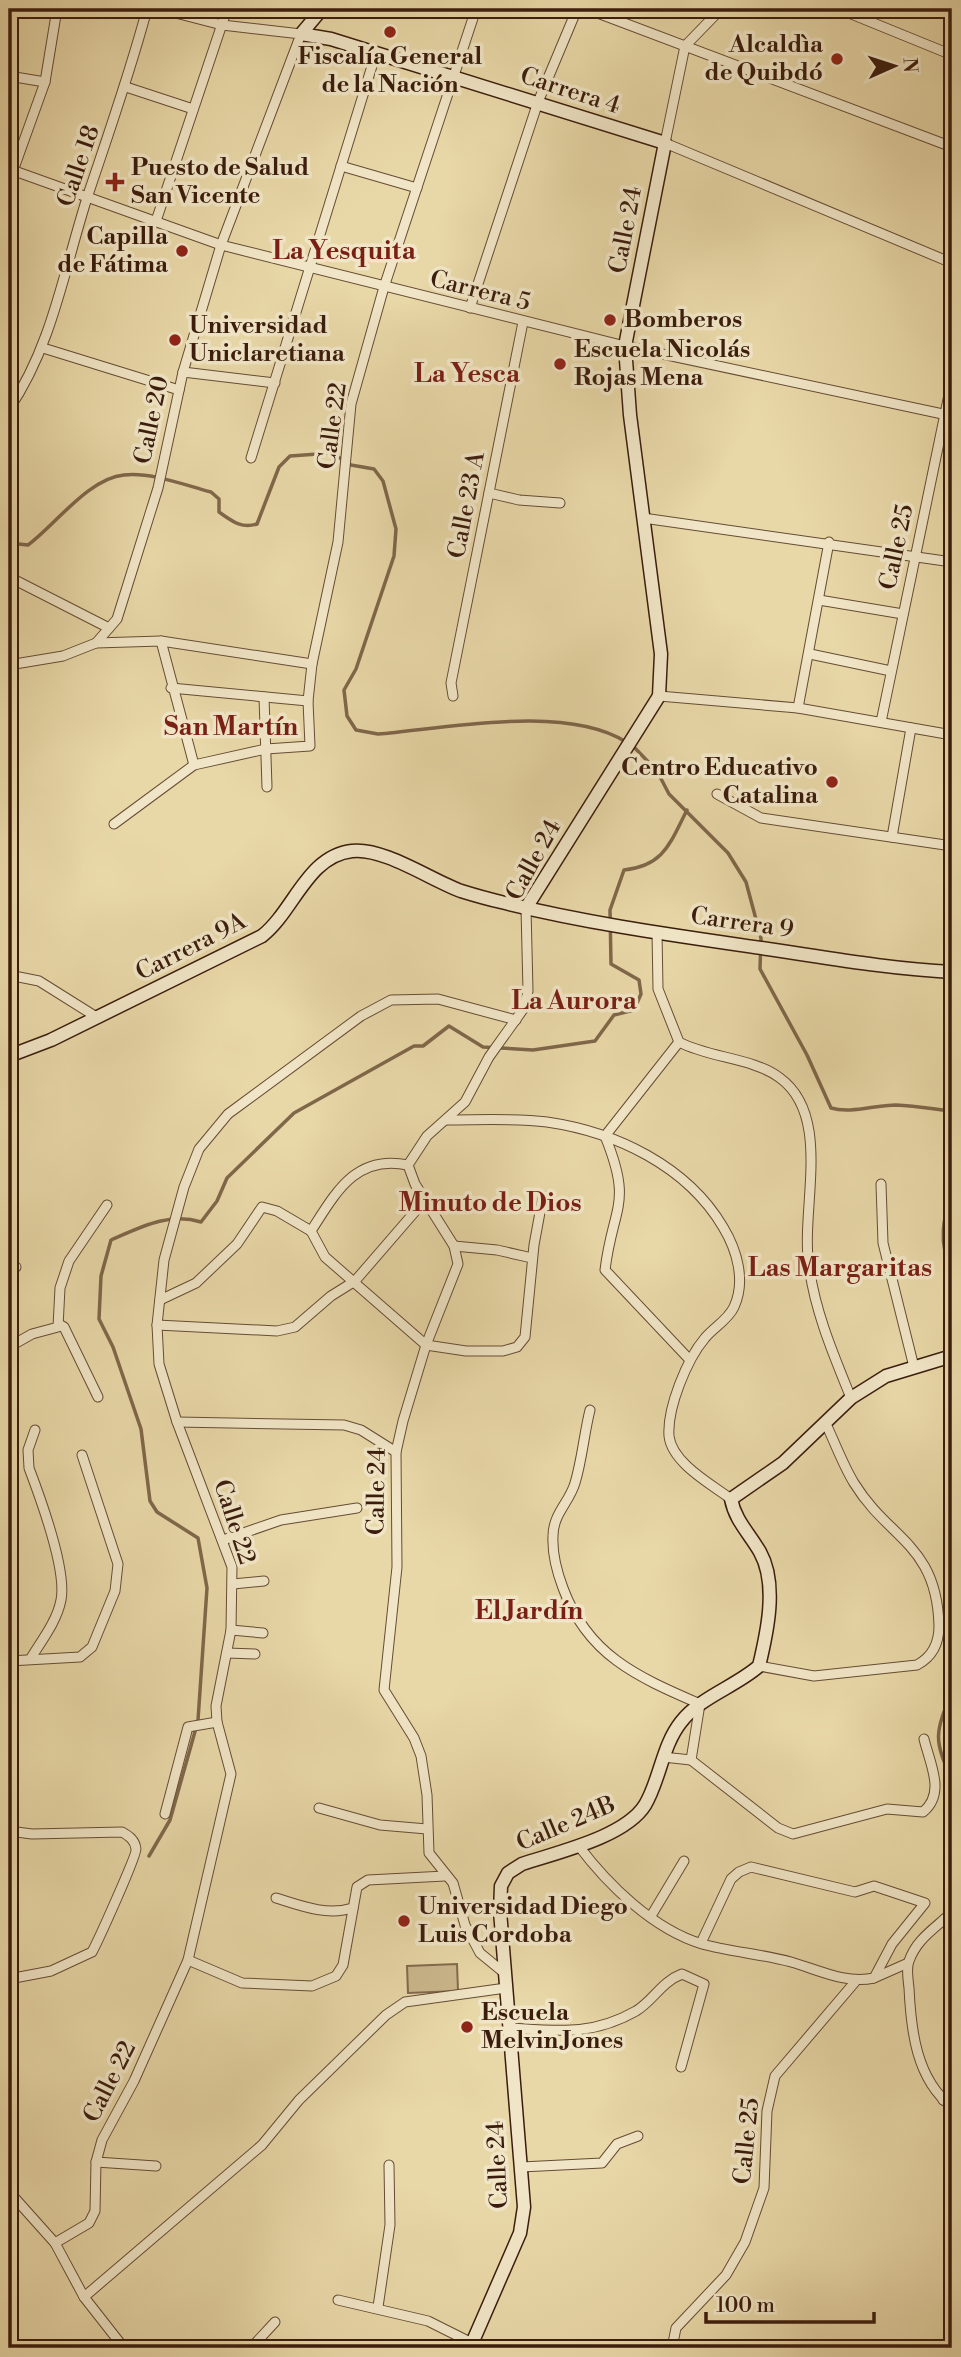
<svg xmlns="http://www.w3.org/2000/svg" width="961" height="2357" viewBox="0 0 961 2357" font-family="'Libre Bodoni',serif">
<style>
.green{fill:#cbb78d;stroke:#836a4d;stroke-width:2}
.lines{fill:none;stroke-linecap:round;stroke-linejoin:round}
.stream{stroke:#7f674a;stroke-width:3.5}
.street-casing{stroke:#664c34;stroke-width:11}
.secondary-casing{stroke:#3b1d0d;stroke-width:15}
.street{stroke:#f0e5c6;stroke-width:9}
.secondary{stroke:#f0e5c6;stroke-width:12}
.poi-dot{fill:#8f2418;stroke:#f0e5c6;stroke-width:2.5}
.labels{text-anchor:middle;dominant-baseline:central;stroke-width:7;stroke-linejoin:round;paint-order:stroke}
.poi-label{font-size:24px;font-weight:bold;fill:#3b1d0d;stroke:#f0e5c6;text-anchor:start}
.street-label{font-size:24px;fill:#3b1d0d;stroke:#f0e5c6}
.neighbourhood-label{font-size:26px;font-weight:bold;fill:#7a1f14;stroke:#f0e5c6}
</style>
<rect width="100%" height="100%" fill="#e8d7a7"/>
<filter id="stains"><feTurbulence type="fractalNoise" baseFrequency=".00286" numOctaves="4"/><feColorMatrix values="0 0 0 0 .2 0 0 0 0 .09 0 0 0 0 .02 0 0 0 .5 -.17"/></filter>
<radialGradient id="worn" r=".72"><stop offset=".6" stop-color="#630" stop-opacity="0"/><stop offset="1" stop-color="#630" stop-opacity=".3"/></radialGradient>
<polygon class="green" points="457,1964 458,1991 408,1993 407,1966"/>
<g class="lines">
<g class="stream">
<path d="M9 543 28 545C55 525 89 478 124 475 152 472 184 485 211 492L219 499V512C232 521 241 529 257 524L279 467 290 456 332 453 351 465 374 469 383 481 396 529 394 556 356 669 344 690 347 716 356 730 378 734C448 728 566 704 626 742"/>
<path d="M633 746 657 771 669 794 728 853 746 882 761 938 760 969 807 1055 831 1108C851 1114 874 1105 896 1105 915 1106 934 1109 952 1111"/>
<path d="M952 1191C944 1216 937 1244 952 1268"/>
<path d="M952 1693C935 1731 933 1742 952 1779"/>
<path d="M198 1720 207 1588 198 1538 157 1512 150 1501 141 1429 113 1347 99 1319 101 1276 111 1240C141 1227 169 1212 201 1222L217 1201 227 1178 294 1113 414 1046H423L449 1026 483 1047 533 1050 595 1041 614 1015 634 1010 641 994 639 980 611 964 610 910 624 870C664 866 670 843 687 810"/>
<polyline points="149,1856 170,1820 196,1728"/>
</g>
<g class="street-casing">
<g id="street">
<polyline points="587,9 952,147"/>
<polyline points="721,9 685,46 665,143 952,263"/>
<polyline points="839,9 952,55"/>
<polyline points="9,76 45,82"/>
<polyline points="126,87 193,109"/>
<polyline points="341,166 417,188"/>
<polyline points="9,169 221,245 625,346 952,416"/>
<polyline points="13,171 45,82 57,9"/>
<polyline points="156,221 227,9"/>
<polyline points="470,308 538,102 577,9"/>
<polyline points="43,348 179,390"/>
<polyline points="183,372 275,383"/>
<path d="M9 409C52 346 64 270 87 198 108 135 130 73 147 9"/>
<polyline points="251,458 376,53"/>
<polyline points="489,493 519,500 560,503"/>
<polyline points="643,518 952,562"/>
<polyline points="9,577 109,628"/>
<polyline points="819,600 903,614"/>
<polyline points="161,641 194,765"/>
<polyline points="96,643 117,619 158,488 183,372 221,245 301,34 222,25 160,9"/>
<polyline points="810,654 891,671"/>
<polyline points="9,665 63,656 96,643 161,641 312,664"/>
<polyline points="171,688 308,701"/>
<polyline points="453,696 451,683 523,322"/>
<polyline points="659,696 798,708 952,735"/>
<polyline points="264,697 267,787"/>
<polyline points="798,708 829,542"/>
<polyline points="881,722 952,380"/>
<polyline points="717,794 761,818 952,846"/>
<polyline points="114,824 194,765 266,749 310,746 308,701 312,664 338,542 351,404 384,287 476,9"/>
<polyline points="892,837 911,728"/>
<path d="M657 932 658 989 679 1042C709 1058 754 1058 780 1078 833 1117 800 1209 809 1266 815 1312 834 1356 851 1398"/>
<polyline points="9,975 39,981 98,1018"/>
<path d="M679 1042 605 1136C633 1205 613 1205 605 1270L689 1359"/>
<path d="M447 1120C480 1120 515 1118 547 1122 616 1132 687 1166 723 1227 737 1250 746 1281 734 1307 728 1320 713 1328 705 1338 687 1359 667 1408 669 1436 672 1463 711 1484 731 1499"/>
<path d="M408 1165C356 1154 336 1192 311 1231L325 1257 426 1345 466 1351H503L517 1347 525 1337 534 1245 543 1196"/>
<polyline points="881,1184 883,1243 914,1367"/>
<polyline points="454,1246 497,1250 532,1258"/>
<polyline points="9,1273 16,1267"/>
<polyline points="160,1300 196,1283 237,1244 262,1207 277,1211 311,1231"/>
<polyline points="59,1324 64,1327 98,1397"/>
<polyline points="157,1325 277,1331 295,1327 331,1296 355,1281 425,1200"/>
<polyline points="9,1347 32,1334 58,1327 60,1288 69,1261 107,1205"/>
<path d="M590 1410C584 1434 582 1460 575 1483 569 1503 553 1514 553 1536 552 1554 557 1572 563 1588 588 1656 638 1677 700 1704L691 1760 778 1828 793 1834 887 1809 923 1812C946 1793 930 1764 924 1739"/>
<polyline points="177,1422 344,1425 361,1430 396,1452"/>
<polyline points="223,1540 281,1520 357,1508"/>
<polyline points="233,1584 264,1581"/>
<polyline points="231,1630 263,1633"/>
<polyline points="227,1653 255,1654"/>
<path d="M31 1658C42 1640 57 1621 61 1600 67 1570 40 1497 29 1468L28 1450 35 1430"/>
<polyline points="9,1661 80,1657 92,1647 115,1591 118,1564 82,1455"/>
<path d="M759 1666 814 1676 917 1665C932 1657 939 1643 939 1626 937 1544 889 1540 854 1483 843 1465 835 1443 826 1424"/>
<polyline points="663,1757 691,1760"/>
<polyline points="319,1808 380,1825 427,1829"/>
<polyline points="165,1814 188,1727 217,1722"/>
<path d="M9 1831 32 1834 122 1832C129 1836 135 1840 136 1849 137 1855 98 1941 92 1952L51 1971 9 1979"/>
<path d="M578 1845C608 1885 653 1929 702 1944 731 1952 762 1954 791 1962 819 1970 845 1984 874 1978L892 1944 925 1903 874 1886 855 1892 751 1867 739 1872 731 1879 701 1943"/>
<path d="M276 1898C301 1906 327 1916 353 1908"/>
<path d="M952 1912C936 1928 917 1938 909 1961 906 1968 908 1979 909 1988 911 2030 916 2079 952 2107"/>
<polyline points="651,1916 684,1861"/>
<polyline points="188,1960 242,1983 312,1986 336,1976 343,1965 357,1887 368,1880 445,1876"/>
<polyline points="502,1971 480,1953 465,1925 453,1883 429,1853 427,1795 421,1756 414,1738 384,1690 397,1567 396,1452 403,1421 426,1345 458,1264 454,1246 415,1184 408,1165 427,1136 465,1102 489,1057 524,1008 528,991 526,908"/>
<polyline points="874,1978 908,1963"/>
<path d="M510 2028C558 2031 592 2036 636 2011 654 2000 661 1982 682 1974L704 1984 681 2067"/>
<polyline points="943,2100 952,2091"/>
<polyline points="96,2162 156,2166"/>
<polyline points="521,2167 602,2163 617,2144 638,2136"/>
<polyline points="13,2196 55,2243 84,2297 124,2348"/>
<polyline points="55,2243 89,2223 95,2211 96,2162 102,2140 134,2081 188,1960 231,1774 217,1722 216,1706 231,1630 232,1567 177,1422 159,1364 157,1325 164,1260 184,1187 199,1149 228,1114 361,1016 391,1000 438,999 516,1020"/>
<polyline points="84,2297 262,2145 299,2100 386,2015 405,2002 506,1988"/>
<polyline points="338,2300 428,2321 472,2343"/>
<polyline points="378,2307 390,2225 389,2165"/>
<polyline points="251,2348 275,2322"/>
<polyline points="672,2348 676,2328 726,2275 745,2242 764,2188 767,2111 775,2076 855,1982"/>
</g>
</g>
<g class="secondary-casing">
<g id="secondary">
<polyline points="322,9 301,34 331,39 665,143 625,346 630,415 661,654 659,696 526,908"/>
<path d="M9 1056 51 1040 262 936C294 911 307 856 352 851 383 847 431 880 461 891 474 895 488 899 501 902 589 924 679 936 768 949 829 958 890 969 952 972"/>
<path d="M470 2348 520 2233 524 2207 500 1911 501 1886 508 1873 522 1864C558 1852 625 1837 645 1805 660 1780 662 1746 681 1722 700 1697 735 1687 759 1666 767 1633 778 1584 760 1552 749 1533 735 1520 731 1499L783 1463 851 1398 886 1376 952 1356"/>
</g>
</g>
<use href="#street" class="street"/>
<use href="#secondary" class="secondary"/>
</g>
<g class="poi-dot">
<circle cx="390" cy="32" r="7"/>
<circle cx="837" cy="59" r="7"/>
<path d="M111.5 171.5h7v7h7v7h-7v7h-7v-7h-7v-7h7z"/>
<circle cx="182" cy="251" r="7"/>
<circle cx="610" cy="320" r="7"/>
<circle cx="175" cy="340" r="7"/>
<circle cx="560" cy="364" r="7"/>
<circle cx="832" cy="782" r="7"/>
<circle cx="404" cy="1921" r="7"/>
<circle cx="467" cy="2027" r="7"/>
</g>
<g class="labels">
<g class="poi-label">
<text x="823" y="45" text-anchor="end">Alcaldìa<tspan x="823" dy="28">de Quibdó</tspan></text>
<text x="390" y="57" text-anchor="middle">Fiscalía General<tspan x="390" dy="28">de la Nación</tspan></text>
<text x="131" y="168">Puesto de Salud<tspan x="131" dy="28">San Vicente</tspan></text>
<text x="168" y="237" text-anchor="end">Capilla<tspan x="168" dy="28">de Fátima</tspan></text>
<text x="624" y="320">Bomberos</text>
<text x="189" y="326">Universidad<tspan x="189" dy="28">Uniclaretiana</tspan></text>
<text x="574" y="350">Escuela Nicolás<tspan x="574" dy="28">Rojas Mena</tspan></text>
<text x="818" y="768" text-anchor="end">Centro Educativo<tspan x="818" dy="28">Catalina</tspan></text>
<text x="418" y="1907">Universidad Diego<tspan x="418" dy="28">Luis Cordoba</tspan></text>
<text x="481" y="2013">Escuela<tspan x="481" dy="28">Melvin Jones</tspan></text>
</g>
<g class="street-label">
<text transform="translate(570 91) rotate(18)">Carrera 4</text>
<text transform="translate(79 166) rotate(-71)">Calle 18</text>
<text transform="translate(626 230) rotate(-79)">Calle 24</text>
<text transform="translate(480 291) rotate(14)">Carrera 5</text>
<text transform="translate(152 420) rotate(-78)">Calle 20</text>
<text transform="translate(333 426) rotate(-82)">Calle 22</text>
<text transform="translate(467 505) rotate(-79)">Calle 23 A</text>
<text transform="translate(897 547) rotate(-78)">Calle 25</text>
<text transform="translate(534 860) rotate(-61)">Calle 24</text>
<text transform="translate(742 923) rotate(8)">Carrera 9</text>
<text transform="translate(191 947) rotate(-27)">Carrera 9A</text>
<text transform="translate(377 1491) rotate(-89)">Calle 24</text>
<text transform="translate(234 1522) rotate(72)">Calle 22</text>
<text transform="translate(566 1824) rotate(-23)">Calle 24B</text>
<text transform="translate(110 2082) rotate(-63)">Calle 22</text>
<text transform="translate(747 2141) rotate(-84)">Calle 25</text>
<text transform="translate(498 2165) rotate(-93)">Calle 24</text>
</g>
<g class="neighbourhood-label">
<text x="344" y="251">La Yesquita</text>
<text x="467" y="374">La Yesca</text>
<text x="231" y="727">San Martín</text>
<text x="574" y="1001">La Aurora</text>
<text x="490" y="1203">Minuto de Dios</text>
<text x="840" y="1268">Las Margaritas</text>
<text x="529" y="1611">El Jardín</text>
</g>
</g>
<rect width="961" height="2357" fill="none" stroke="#e8d7a7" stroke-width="35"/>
<rect x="10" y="10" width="940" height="2336" fill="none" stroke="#3b1d0d" stroke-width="3.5"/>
<rect x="18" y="18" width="926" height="2322" fill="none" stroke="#3b1d0d" stroke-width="2"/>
<g transform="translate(894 66) rotate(87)" stroke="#f0e5c6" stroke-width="5" paint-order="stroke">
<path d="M0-5L12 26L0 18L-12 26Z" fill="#3b1d0d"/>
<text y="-10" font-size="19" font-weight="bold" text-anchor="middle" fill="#3b1d0d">N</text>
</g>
<path d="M706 2312v10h168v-10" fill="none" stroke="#3b1d0d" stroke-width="3.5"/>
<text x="716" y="2312" font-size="21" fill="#3b1d0d" stroke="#f0e5c6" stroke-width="5" paint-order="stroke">100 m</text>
<rect width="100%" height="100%" filter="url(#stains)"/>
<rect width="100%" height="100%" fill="url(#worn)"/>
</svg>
